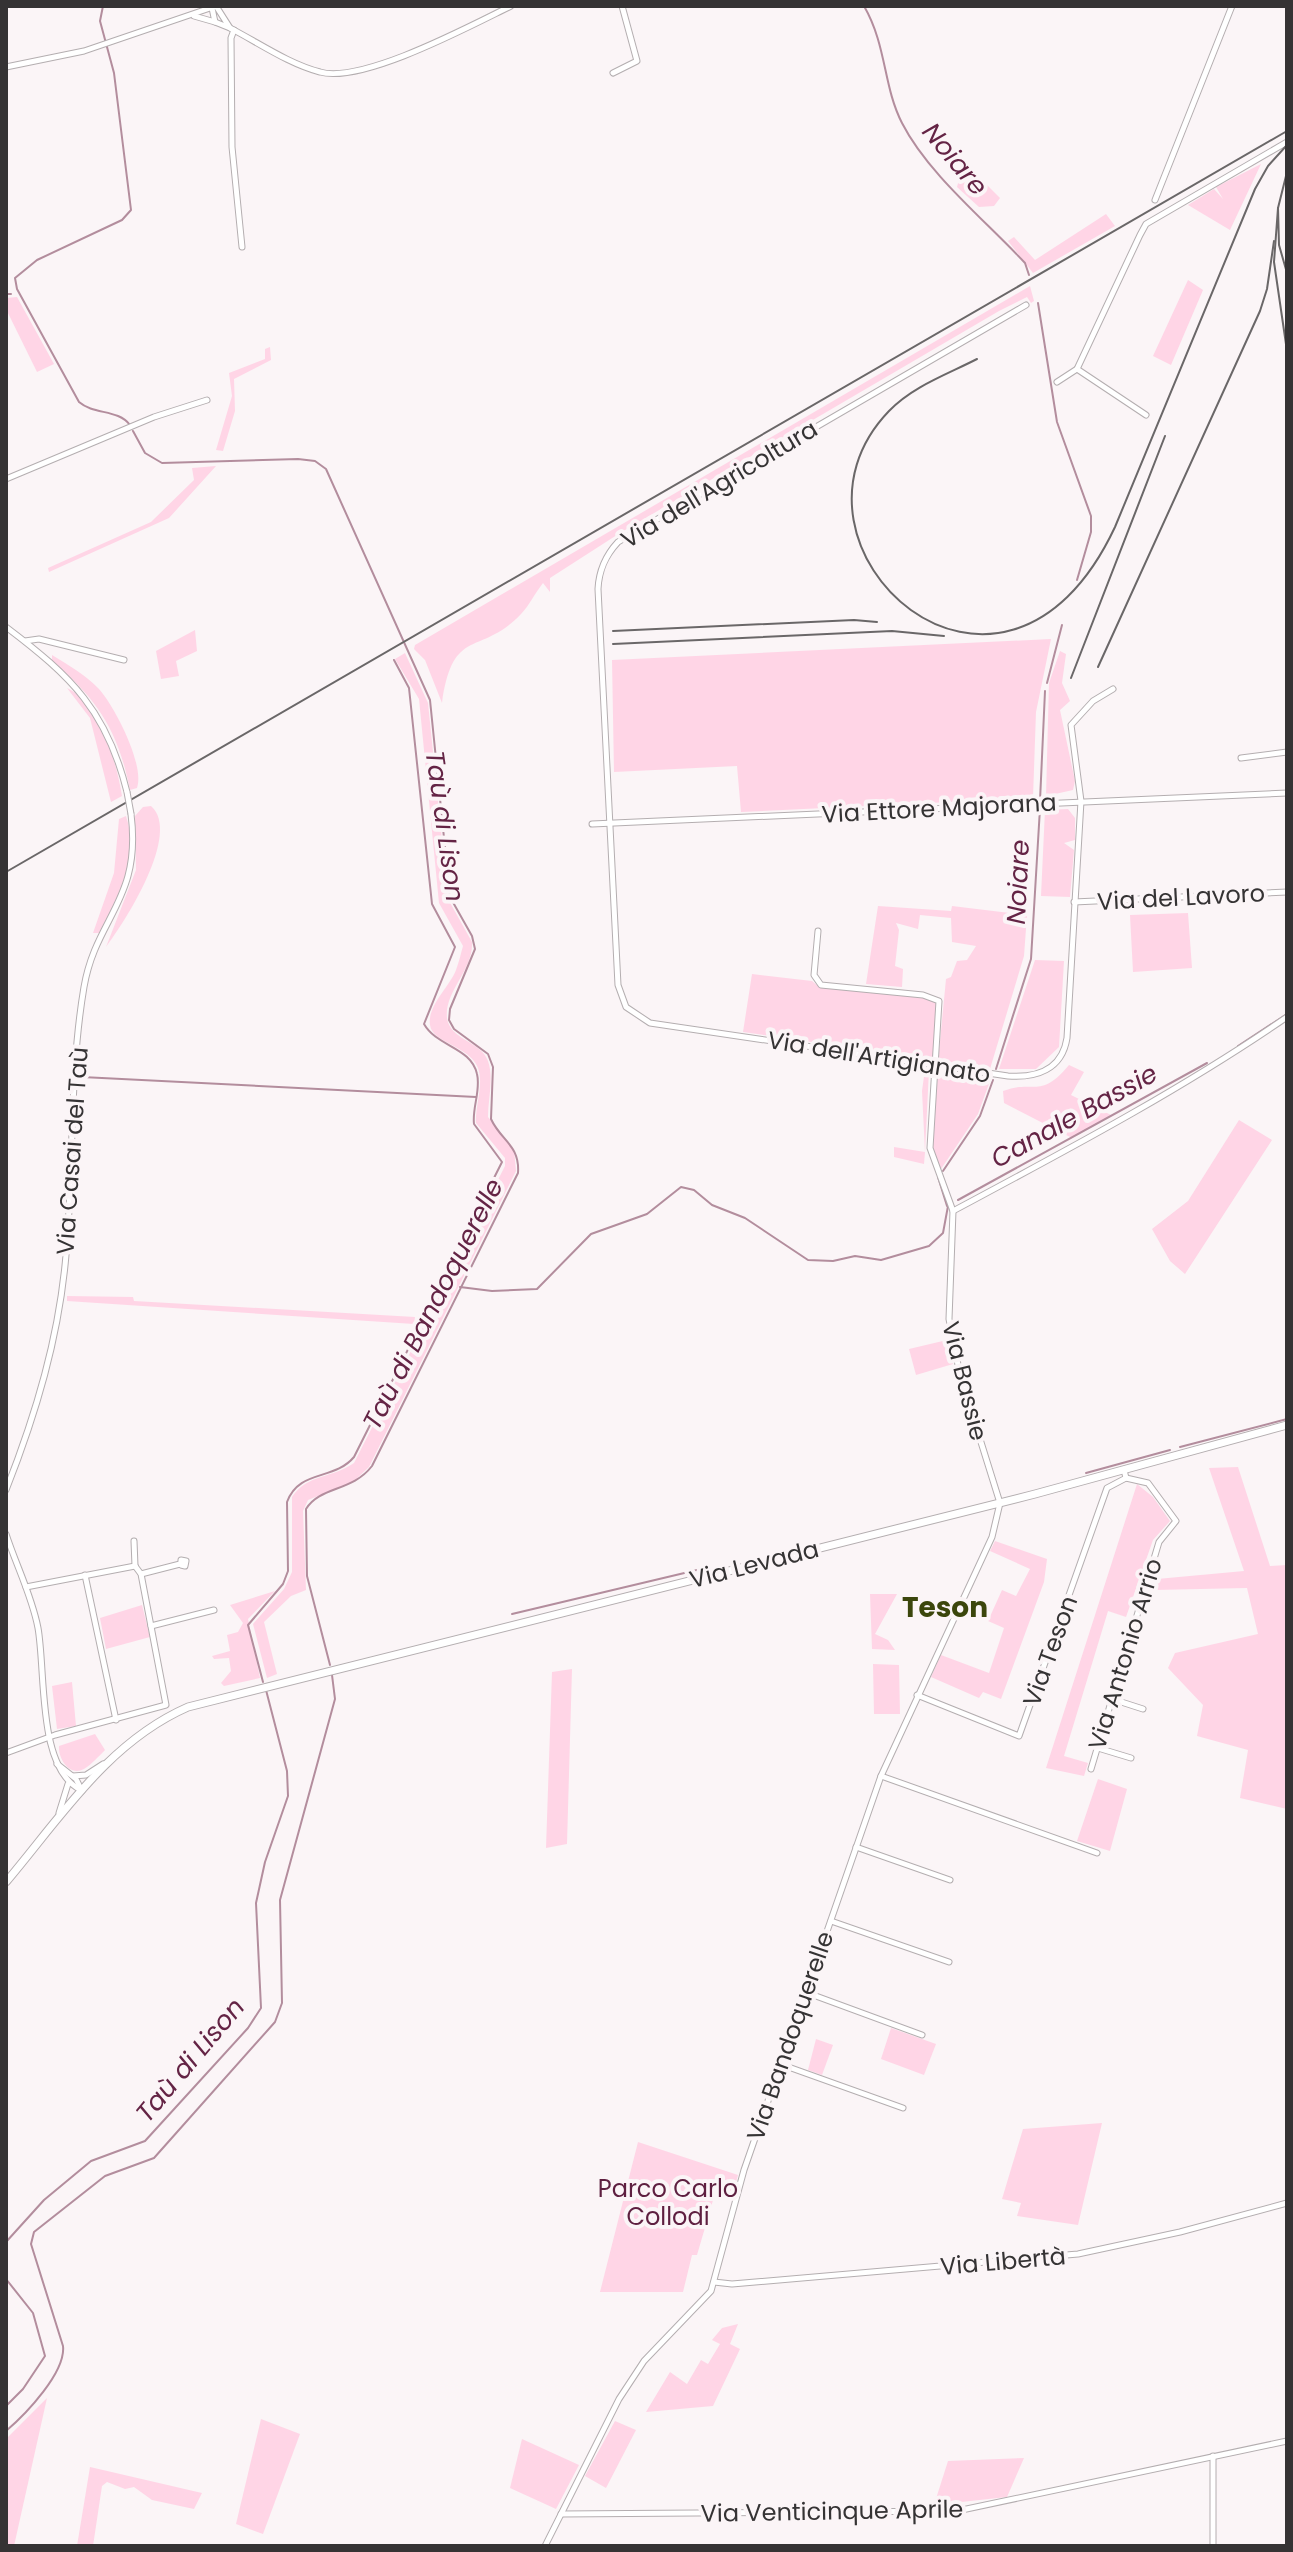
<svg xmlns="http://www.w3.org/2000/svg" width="1293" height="2552" viewBox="0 0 1293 2552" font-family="Poppins,sans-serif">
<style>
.green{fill:#ffd5e6}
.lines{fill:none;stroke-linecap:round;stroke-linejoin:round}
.stream{stroke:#b38d9d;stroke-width:2}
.minor-casing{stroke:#b4aeb0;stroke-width:7}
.primary-casing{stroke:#b4aeb0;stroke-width:9}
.minor{stroke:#fff;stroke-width:5}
.primary{stroke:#fff;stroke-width:7}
.rail{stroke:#6a6768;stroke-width:2}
.minor-bridge-casing{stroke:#b4aeb0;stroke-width:7;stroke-linecap:butt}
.minor-bridge{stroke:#fff;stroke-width:5}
.labels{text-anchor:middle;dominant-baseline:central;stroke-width:8;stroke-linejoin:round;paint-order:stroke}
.street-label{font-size:24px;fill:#353334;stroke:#fbf5f7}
.park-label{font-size:24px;fill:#5e1f40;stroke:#fbf5f7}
.water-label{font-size:26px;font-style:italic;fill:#642445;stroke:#fbf5f7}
.quarter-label{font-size:28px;font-weight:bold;fill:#3b460c;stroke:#fbf5f7}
</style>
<rect width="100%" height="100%" fill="#fbf5f7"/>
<g class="green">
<polygon points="1261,164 1230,230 1188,205 1214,189 1223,199 1216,187"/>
<polygon points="975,173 1000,198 994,206 979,207 957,187 960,176"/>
<polygon points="1106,214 1115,226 1033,273 1008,241 1014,237 1035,260"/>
<polygon points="1188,280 1203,290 1171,365 1153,356"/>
<path d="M1030 286 1034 301 1031 303 1027 297 999 311 620 533 550 578V592L543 583C535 593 529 606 521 614 480 657 453 625 442 703L425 660 414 649 415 645Z"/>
<polygon points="17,297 54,364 37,372 6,309 6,298"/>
<polygon points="270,347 271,360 234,379 235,411 223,451 216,450 232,396 229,373 265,359 265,349"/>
<polygon points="216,466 169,518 49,572 48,568 151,522 194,480 192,468"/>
<polygon points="195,630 197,651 176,661 179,676 161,679 156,651"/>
<polygon points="1051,639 1036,712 1033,798 741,812 737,766 614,772 612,660"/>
<polygon points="1060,651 1066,654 1062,683 1070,701 1060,710 1075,781 1073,790 1046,796 1049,683"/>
<path d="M405 653 428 703 448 899 472 942C474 969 444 992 447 1018 450 1040 481 1041 488 1061 494 1078 488 1099 488 1117L514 1149 516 1171 369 1467 353 1482 308 1500 303 1511 306 1590 291 1596 264 1622 277 1674 267 1678 253 1624 284 1589 292 1572V1497C307 1474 333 1478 354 1463L505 1166V1158L476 1123C475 1105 484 1085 478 1068 470 1046 432 1043 430 1025 427 1006 450 986 456 970 459 962 461 953 463 946L439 903 419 699 395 659Z"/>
<path d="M52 655C68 665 86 675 99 689 115 707 145 765 137 788L130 790C118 730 98 700 52 661Z"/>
<path d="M67 688C100 702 117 764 122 796L111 802 90 718Z"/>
<path d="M151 806C182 833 125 922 106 947L136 870 135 816 143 807Z"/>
<polygon points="1068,809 1075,818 1075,840 1064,843 1074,850 1070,897 1041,896 1045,810"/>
<path d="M126 816C140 858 118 897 99 933H93L114 873 119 819Z"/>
<polygon points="878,906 951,911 952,906 1027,915 1024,956 990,1069 938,1062 946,979 951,977 957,961 967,960 976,946 952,942 951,918 920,915 918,929 896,923 899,930 895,966 903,969 902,987 866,984"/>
<polygon points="1188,913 1192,968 1133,972 1130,915"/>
<polygon points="1035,960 1064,961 1059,1047 1036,1069 999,1069"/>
<polygon points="752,974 812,981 818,986 932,998 937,1002 934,1060 743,1032"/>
<path d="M1069 1065 1084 1072 1071 1095 1111 1115 1072 1138 1004 1103 1003 1091C1034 1079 1040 1100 1069 1065Z"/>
<polygon points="925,1069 929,1070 925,1152 924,1164 894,1157 894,1147 925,1152 922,1091"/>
<polygon points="938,1073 990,1081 978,1114 941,1169 932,1146"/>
<polygon points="1239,1120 1272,1140 1185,1274 1170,1261 1152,1229 1188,1201"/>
<polygon points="67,1296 133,1297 134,1301 415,1317 414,1324 67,1301"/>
<polygon points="947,1340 953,1364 916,1375 909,1349"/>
<polygon points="1238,1467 1270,1566 1287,1565 1287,1809 1240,1798 1248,1750 1197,1736 1203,1705 1168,1668 1175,1653 1258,1634 1247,1588 1154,1590 1157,1579 1244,1571 1209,1468"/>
<polygon points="1137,1484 1153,1497 1170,1521 1153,1540 1126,1617 1108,1611 1064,1756 1088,1763 1084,1776 1046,1768"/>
<polygon points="995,1541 1047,1559 1044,1582 1001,1699 983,1692 979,1698 931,1677 941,1655 989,1673 1004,1628 988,1621 1002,1590 1016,1596 1030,1569 990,1551"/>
<polygon points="275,1591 248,1619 260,1678 224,1686 221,1683 231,1671 229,1658 214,1659 212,1656 230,1651 227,1635 238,1632 243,1623 230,1605"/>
<polygon points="870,1594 897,1594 875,1634 888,1640 895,1650 872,1649"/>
<polygon points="142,1605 150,1637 106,1649 100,1618"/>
<polygon points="873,1664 899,1665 900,1714 874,1714"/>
<polygon points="572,1669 567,1844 546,1848 552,1672"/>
<polygon points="72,1682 76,1726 57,1729 52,1686"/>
<path d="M95 1734 105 1750C99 1756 91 1765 84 1769 69 1777 58 1758 59 1746Z"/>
<polygon points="1098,1779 1127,1789 1110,1851 1077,1841"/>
<polygon points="891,2028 936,2044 924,2075 881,2059"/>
<polygon points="816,2039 833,2045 822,2075 808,2070"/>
<polygon points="1102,2123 1078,2225 1017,2216 1021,2203 1002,2199 1023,2129"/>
<polygon points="638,2142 738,2175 733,2194 716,2190 697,2255 692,2255 683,2292 600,2292"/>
<polygon points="738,2324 730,2344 740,2349 713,2406 646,2412 670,2372 687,2384 701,2360 708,2364 720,2344 712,2340 722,2328"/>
<polygon points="47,2398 14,2546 6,2546 6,2439"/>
<polygon points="261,2419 300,2434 263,2534 236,2524"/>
<polygon points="615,2421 636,2430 606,2488 585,2476"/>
<polygon points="522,2439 579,2465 556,2509 510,2488"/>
<polygon points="1024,2458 1007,2497 934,2505 948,2461"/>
<polygon points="90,2467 202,2493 194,2509 152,2500 134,2487 125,2489 107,2482 102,2486 93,2546 77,2546"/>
</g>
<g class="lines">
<g class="stream">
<path d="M103 6 100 21 114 73 131 210 122 220 37 260 15 278 17 289 79 402C94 415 118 409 130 425"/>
<path d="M864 6C887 46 883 86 902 123 928 174 986 221 1025 263L1029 275"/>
<polyline points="6,294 11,294"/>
<polyline points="1038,303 1057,422 1091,516 1091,532 1077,580"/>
<path d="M133 431 145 453 162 463 298 459 315 461 326 469 430 700 450 897 472 936 475 949 450 1009 449 1020 454 1029 488 1054 493 1067 491 1119C501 1141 520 1145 518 1173L372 1466C352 1492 320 1486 306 1509L307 1576 330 1665"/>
<polyline points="1047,683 1062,625"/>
<polyline points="1040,801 1045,691"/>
<polyline points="1238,1046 1287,1014"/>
<polyline points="996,1069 1031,959 1040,808"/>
<polyline points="82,1077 476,1097"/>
<polyline points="943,1171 980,1116 993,1080"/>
<polyline points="938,1177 947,1206"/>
<polyline points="958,1200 1207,1063"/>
<polyline points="460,1287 492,1291 537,1289 591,1234 647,1214 681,1187 694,1190 712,1205 745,1218 808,1260 833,1261 855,1256 881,1260 929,1246 943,1233 948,1206"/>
<polyline points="1180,1447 1287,1419"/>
<polyline points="1086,1473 1170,1450"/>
<polyline points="512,1614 697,1570"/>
<path d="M263 1682 248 1625 283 1584 288 1571 287 1502C299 1469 334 1481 354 1457L502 1162 474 1124C472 1108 481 1090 477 1074 471 1047 437 1047 424 1024L455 947 432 904 409 688 394 660"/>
<polyline points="6,2242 44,2200 91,2161 145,2141 248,2028 261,2008 256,1903 265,1862 288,1796 287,1771 266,1690"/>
<polyline points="6,2279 33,2313 45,2356 23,2389 6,2406"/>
<path d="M6 2431C26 2414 66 2372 63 2346L31 2244 34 2232 105 2176 154 2158 275 2022 282 2003 280 1900 335 1699 332 1675"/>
</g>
<g class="minor-casing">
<g id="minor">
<polyline points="212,8 215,22 230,28 216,6"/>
<polyline points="194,16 215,22"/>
<path d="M230 28C259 43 289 64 320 72 362 84 470 26 511 6"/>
<polyline points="234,30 231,38 232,147 242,247"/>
<polyline points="6,67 84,51 216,6"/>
<polyline points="613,73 637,61 622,6"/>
<polyline points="1155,200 1232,6"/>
<path d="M1026 305 618 542C605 556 599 570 598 589L618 985 626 1007 650 1023 1008 1076C1036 1078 1062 1070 1067 1038L1081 801 1071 725 1093 701 1113 689"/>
<polyline points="1057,382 1077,369"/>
<polyline points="1146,415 1077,369 1140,235 1146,224 1287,142"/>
<polyline points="6,479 154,417 207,400"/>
<path d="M6 627C72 677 107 711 127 792"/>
<polyline points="25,641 39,639 124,660"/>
<polyline points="1241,758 1287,752"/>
<polyline points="592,824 1287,793"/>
<polyline points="1074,902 1287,892"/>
<path d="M953 1211C1067 1150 1181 1090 1287 1017"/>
<path d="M6 1490C36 1414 59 1337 66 1255 74 1166 69 1075 84 987 96 917 142 900 131 814"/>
<path d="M6 1534C16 1565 32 1596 38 1628 46 1673 37 1769 81 1790"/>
<polyline points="134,1541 135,1566"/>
<polygon points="181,1560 186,1561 185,1566 181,1565"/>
<polyline points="141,1574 180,1564"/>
<polyline points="85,1575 116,1720"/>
<polyline points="26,1587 135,1566"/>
<polyline points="151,1626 214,1610"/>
<polyline points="917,1695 1019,1736 1107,1488 1126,1478 1124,1470"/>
<polyline points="1112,1699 1143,1709"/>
<polyline points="1098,1748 1131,1758"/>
<polyline points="6,1753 55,1735 166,1705 141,1574 135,1566"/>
<polyline points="57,1764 76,1779 82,1791"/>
<polyline points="1091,1769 1159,1542 1176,1521 1148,1483 1126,1478"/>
<polyline points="73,1776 86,1775 103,1764"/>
<polyline points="881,1776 1097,1853"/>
<polyline points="59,1813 68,1784"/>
<polyline points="856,1847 950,1880"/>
<polyline points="831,1921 949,1962"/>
<polyline points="805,1992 922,2035"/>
<polyline points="780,2064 903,2108"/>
<polyline points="714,2282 732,2284 1078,2254 1180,2232 1287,2203"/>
<polyline points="1213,2456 1213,2546"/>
<polyline points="561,2514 957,2511 1287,2441"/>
<polyline points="545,2546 619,2399 644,2361 711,2291 744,2170 881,1776 992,1537 1000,1503 960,1375 949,1319 953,1211 930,1148 939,1001 923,995 821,985 814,975 818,931"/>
</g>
</g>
<g class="primary-casing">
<path id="primary" d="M6 1882C61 1817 108 1742 188 1707L1035 1494 1287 1425"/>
</g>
<use href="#minor" class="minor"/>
<use href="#primary" class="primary"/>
<g class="rail">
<polyline points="1278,208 1287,172"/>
<polyline points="1287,273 1279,245 1278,208 1274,262 1287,351"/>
<path d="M977 359C948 374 913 386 889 411 759 546 1002 768 1115 527L1255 189 1268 166 1287 145"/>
<polyline points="613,631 854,620 877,622"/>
<polyline points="613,644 892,631 944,636"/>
<polyline points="1098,667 1260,311 1267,289 1274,241"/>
<polyline points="1071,678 1165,436"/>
<polyline points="6,872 1287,131"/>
</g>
<g class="minor-bridge-casing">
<polyline id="minor-bridge" points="127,792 131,814"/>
</g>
<use href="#minor-bridge" class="minor-bridge"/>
</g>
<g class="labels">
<g class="street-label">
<text transform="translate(719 484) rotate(-31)">Via dell'Agricoltura</text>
<text transform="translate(939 808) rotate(-3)">Via Ettore Majorana</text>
<text transform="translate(1181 897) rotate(-3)">Via del Lavoro</text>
<text transform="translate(879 1057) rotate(9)">Via dell'Artigianato</text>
<text transform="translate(72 1151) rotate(-86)">Via Casai del Taù</text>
<text transform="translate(965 1381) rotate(76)">Via Bassie</text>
<text transform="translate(754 1564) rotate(-14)">Via Levada</text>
<text transform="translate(1050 1651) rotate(-70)">Via Teson</text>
<text transform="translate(1125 1654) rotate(-73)">Via Antonio Arrio</text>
<text transform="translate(790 2036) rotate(-71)">Via Bandoquerelle</text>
<text transform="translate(1003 2261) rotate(-5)">Via Libertà</text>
<text transform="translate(832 2511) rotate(-1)">Via Venticinque Aprile</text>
</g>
<g class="park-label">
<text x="668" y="2188">Parco Carlo<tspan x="668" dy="28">Collodi</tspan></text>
</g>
<g class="water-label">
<text transform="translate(955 159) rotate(50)">Noiare</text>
<text transform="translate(445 826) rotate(82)">Taù di Lison</text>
<text transform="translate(1018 882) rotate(-87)">Noiare</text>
<text transform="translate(1074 1116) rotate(-29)">Canale Bassie</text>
<text transform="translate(433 1304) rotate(-63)">Taù di Bandoquerelle</text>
<text transform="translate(190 2060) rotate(-50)">Taù di Lison</text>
</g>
<g class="quarter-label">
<text x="945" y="1607">Teson</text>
</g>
</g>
<rect width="1293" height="2552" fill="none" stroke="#353334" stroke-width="16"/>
</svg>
